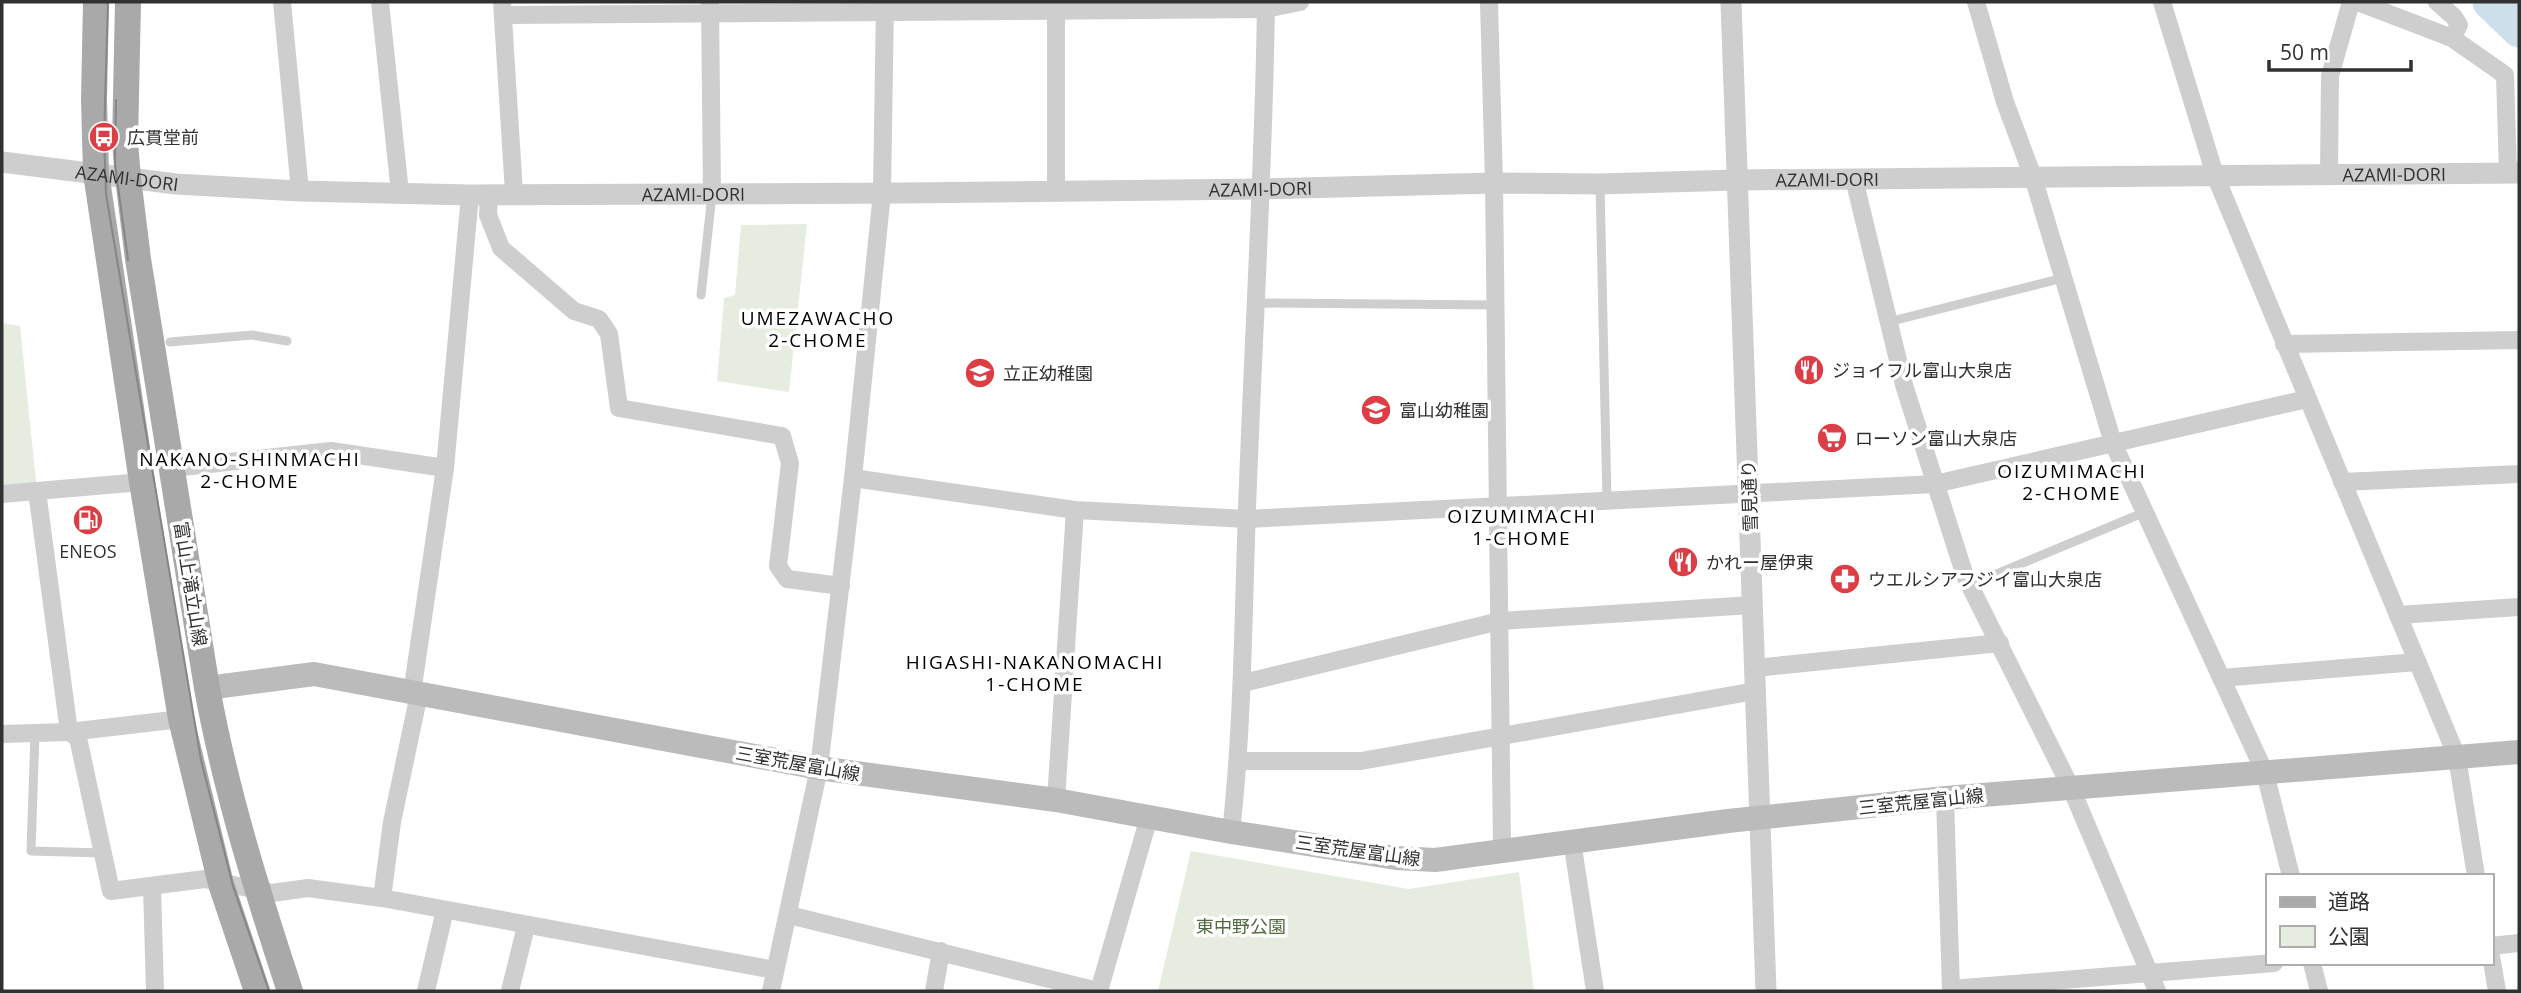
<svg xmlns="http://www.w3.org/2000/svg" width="2521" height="993" viewBox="0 0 2521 993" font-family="'Open Sans','Noto Sans JP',sans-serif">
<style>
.green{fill:#e6ede0}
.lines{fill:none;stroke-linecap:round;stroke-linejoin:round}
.river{stroke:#cddfeb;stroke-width:35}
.service{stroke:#cecece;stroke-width:9}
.minor{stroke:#cecece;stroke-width:18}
.tertiary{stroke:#cecece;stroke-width:21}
.secondary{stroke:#bbb;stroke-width:24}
.primary{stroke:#a9a9a9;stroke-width:26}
.tram{stroke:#868686;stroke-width:2}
.labels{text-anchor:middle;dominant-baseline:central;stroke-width:7;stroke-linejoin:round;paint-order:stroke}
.poi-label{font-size:18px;fill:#313131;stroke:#fff;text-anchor:start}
.street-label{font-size:18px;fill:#313131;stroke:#fff}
.park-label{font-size:18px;fill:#536b40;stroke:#fff}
.neighbourhood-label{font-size:19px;letter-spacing:2px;fill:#000;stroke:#fff}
</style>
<rect width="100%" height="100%" fill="#fff"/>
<g class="green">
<polygon points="807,224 789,392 717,381 724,298 735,295 741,225"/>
<polygon points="2,323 20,326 37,491 2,494"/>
<polygon points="1191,851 1409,889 1519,872 1534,991 1158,991"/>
</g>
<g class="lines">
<polyline class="river" points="2490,2 2519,30"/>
<g class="service">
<polyline points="1600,185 1607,501"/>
<polyline points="701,295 712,195"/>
<polyline points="1255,303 1496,305"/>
<polyline points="1888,322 2063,278"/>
<polyline points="170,342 252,335 287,341"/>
<polyline points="1970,585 2145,512"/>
<polyline points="35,733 31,851 103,853"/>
</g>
<g class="minor">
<polyline points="282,2 300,191"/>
<polyline points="380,2 400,193"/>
<polyline points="502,2 514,193"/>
<polyline points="710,2 712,193"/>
<polyline points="1056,2 1056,191"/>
<polyline points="1489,2 1494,183 1502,850"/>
<polyline points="1976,2 2005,102 2033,177 2113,443 2265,773 2291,876"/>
<polyline points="2162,2 2215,175 2457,757 2476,876"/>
<polyline points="2358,2 2452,38 2505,75 2508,173"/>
<polyline points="2437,2 2454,17 2459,25 2452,38"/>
<polyline points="503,15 1266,9 1300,2"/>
<polyline points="2329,174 2330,76 2351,2"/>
<polyline points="1854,179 1904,385 1965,576 2071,788 2157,991"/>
<polyline points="489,194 488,215 501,248 574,311 599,319 609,334 619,408 782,436 790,463 778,566 787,579 841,586"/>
<polyline points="2284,344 2519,340"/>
<polyline points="173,468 331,451 445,468"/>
<polyline points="853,478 1075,510 1247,519 1935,484 2307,399"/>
<polyline points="2342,482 2519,474"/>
<polyline points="37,491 69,732"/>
<polyline points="2,494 142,482"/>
<polyline points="2398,615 2519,607"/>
<polyline points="1755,668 2000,643"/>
<polyline points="2221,678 2417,662"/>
<polyline points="1243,683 1500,621 1752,605"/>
<polyline points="412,693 445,468 470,195"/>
<polyline points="69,732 78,738 111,891 205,879 272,893 308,888 382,898 775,970"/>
<polyline points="2,734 69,732 181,719"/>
<polyline points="1239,761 1361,761 1755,691"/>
<polyline points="1945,798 1951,991"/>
<polyline points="1056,800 1075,510"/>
<path d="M1231 832C1244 716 1243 600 1248 483 1254 323 1264 162 1266 2"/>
<polyline points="1572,841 1595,991"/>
<polyline points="152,887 155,991"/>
<polyline points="382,898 392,822 419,694"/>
<polyline points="789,915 1098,991"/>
<polyline points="2491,946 2519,943"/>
<polyline points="2491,956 2497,991"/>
<polyline points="2312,963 2319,991"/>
<polyline points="1951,989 2274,963"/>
<polyline points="426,991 445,910"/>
<polyline points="510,991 526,926"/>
<polyline points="771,991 819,768 853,478 882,193 885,2"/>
<polyline points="934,991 941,951"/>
<polyline points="1099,991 1149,817"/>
</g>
<g class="tertiary">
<polyline points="1731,2 1766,991"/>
<path id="s1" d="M2 162 176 184 300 191 470 195 903 193 1260 189 1494 183 1600 184 1737 180 2519 173"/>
</g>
<polyline class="secondary" points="207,688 314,674 819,768 1056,800 1231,832 1396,858 1435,860 1728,821 1945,798 2519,752"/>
<g class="primary">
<polyline points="96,2 94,99 96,173 142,482 181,719 221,884 257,991"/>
<path d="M128 2 125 142 128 178 138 259 207 688C226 792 257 891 290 991"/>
</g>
<g class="tram">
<polyline points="108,2 104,137 106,194 201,760 233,886 269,991"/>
<polyline points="116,100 115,164 128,260"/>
</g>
</g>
<defs>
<g id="bus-disc" transform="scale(1.575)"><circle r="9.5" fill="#dc3e45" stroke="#fff"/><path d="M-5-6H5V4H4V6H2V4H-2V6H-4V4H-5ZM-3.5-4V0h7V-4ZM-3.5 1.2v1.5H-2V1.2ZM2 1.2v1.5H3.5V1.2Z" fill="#fff"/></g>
<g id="restaurant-disc" transform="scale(1.575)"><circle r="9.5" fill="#dc3e45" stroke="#fff"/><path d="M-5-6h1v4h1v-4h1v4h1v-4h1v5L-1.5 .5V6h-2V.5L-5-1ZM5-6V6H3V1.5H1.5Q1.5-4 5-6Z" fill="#fff"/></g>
<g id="school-disc" transform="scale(1.575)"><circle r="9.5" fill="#dc3e45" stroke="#fff"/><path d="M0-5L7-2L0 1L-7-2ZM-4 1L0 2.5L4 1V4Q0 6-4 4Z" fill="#fff"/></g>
<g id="supermarket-disc" transform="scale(1.575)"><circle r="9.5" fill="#dc3e45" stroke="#fff"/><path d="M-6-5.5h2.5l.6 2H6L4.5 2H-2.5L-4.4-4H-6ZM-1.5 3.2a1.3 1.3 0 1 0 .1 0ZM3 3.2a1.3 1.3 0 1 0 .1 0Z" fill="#fff"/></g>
<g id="fuel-disc" transform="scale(1.575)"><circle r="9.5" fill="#dc3e45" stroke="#fff"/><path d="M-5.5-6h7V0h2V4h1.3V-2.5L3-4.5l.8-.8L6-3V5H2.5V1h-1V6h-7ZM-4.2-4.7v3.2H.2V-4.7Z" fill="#fff"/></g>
<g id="pharmacy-disc" transform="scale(1.575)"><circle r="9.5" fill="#dc3e45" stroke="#fff"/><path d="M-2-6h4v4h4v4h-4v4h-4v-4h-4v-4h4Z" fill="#fff"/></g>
</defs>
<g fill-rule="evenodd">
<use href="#bus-disc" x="104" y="137"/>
<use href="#restaurant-disc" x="1809" y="370"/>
<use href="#school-disc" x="980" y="373"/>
<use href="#school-disc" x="1376" y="410"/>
<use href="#supermarket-disc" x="1832" y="438"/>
<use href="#fuel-disc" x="88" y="520"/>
<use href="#restaurant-disc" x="1683" y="562"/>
<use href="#pharmacy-disc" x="1845" y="579"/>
</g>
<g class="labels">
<g class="poi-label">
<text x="127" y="137">広貫堂前</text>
<text x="1832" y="370">ジョイフル富山大泉店</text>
<text x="1003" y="373">立正幼稚園</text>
<text x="1399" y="410">富山幼稚園</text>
<text x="1855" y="438">ローソン富山大泉店</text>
<text x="88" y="551" text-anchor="middle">ENEOS</text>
<text x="1706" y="562">かれー屋伊東</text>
<text x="1868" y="579">ウエルシアフジイ富山大泉店</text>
</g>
<g class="street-label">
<text stroke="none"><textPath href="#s1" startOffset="2394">AZAMI-DORI</textPath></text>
<text stroke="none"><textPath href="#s1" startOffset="126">AZAMI-DORI</textPath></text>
<text stroke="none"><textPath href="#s1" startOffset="1827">AZAMI-DORI</textPath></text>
<text stroke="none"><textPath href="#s1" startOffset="1260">AZAMI-DORI</textPath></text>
<text stroke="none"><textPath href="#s1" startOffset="693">AZAMI-DORI</textPath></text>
<text transform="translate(1749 496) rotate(-92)">雪見通り</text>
<text transform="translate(191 584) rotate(81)">富山上滝立山線</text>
<text transform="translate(798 763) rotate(10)">三室荒屋富山線</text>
<text transform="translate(1921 801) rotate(-6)">三室荒屋富山線</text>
<text transform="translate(1358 850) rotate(8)">三室荒屋富山線</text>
</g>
<g class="park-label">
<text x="1241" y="926">東中野公園</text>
</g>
<g class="neighbourhood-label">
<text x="818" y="318">UMEZAWACHO<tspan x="818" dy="22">2-CHOME</tspan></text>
<text x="250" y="459">NAKANO-SHINMACHI<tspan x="250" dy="22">2-CHOME</tspan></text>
<text x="2072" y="471">OIZUMIMACHI<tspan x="2072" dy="22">2-CHOME</tspan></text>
<text x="1522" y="516">OIZUMIMACHI<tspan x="1522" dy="22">1-CHOME</tspan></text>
<text x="1035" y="662">HIGASHI-NAKANOMACHI<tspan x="1035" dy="22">1-CHOME</tspan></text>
</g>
</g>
<rect width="2521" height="993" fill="none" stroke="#313131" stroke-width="7"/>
<rect x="2266" y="874" width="228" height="91" fill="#ffffff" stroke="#adadad" stroke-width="2"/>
<rect x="2280" y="897" width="35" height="10" fill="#a9a9a9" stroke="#adadad" stroke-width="2"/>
<text x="2328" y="909" font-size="21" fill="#313131">道路</text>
<rect x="2280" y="926" width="35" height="21" fill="#e6ede0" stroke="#adadad" stroke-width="2"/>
<text x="2328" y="944" font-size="21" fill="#313131">公園</text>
<path d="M2269 60v10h142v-10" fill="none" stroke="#313131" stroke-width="3.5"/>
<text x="2280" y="60" font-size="21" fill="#313131" stroke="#ffffff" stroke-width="5" paint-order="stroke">50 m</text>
</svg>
